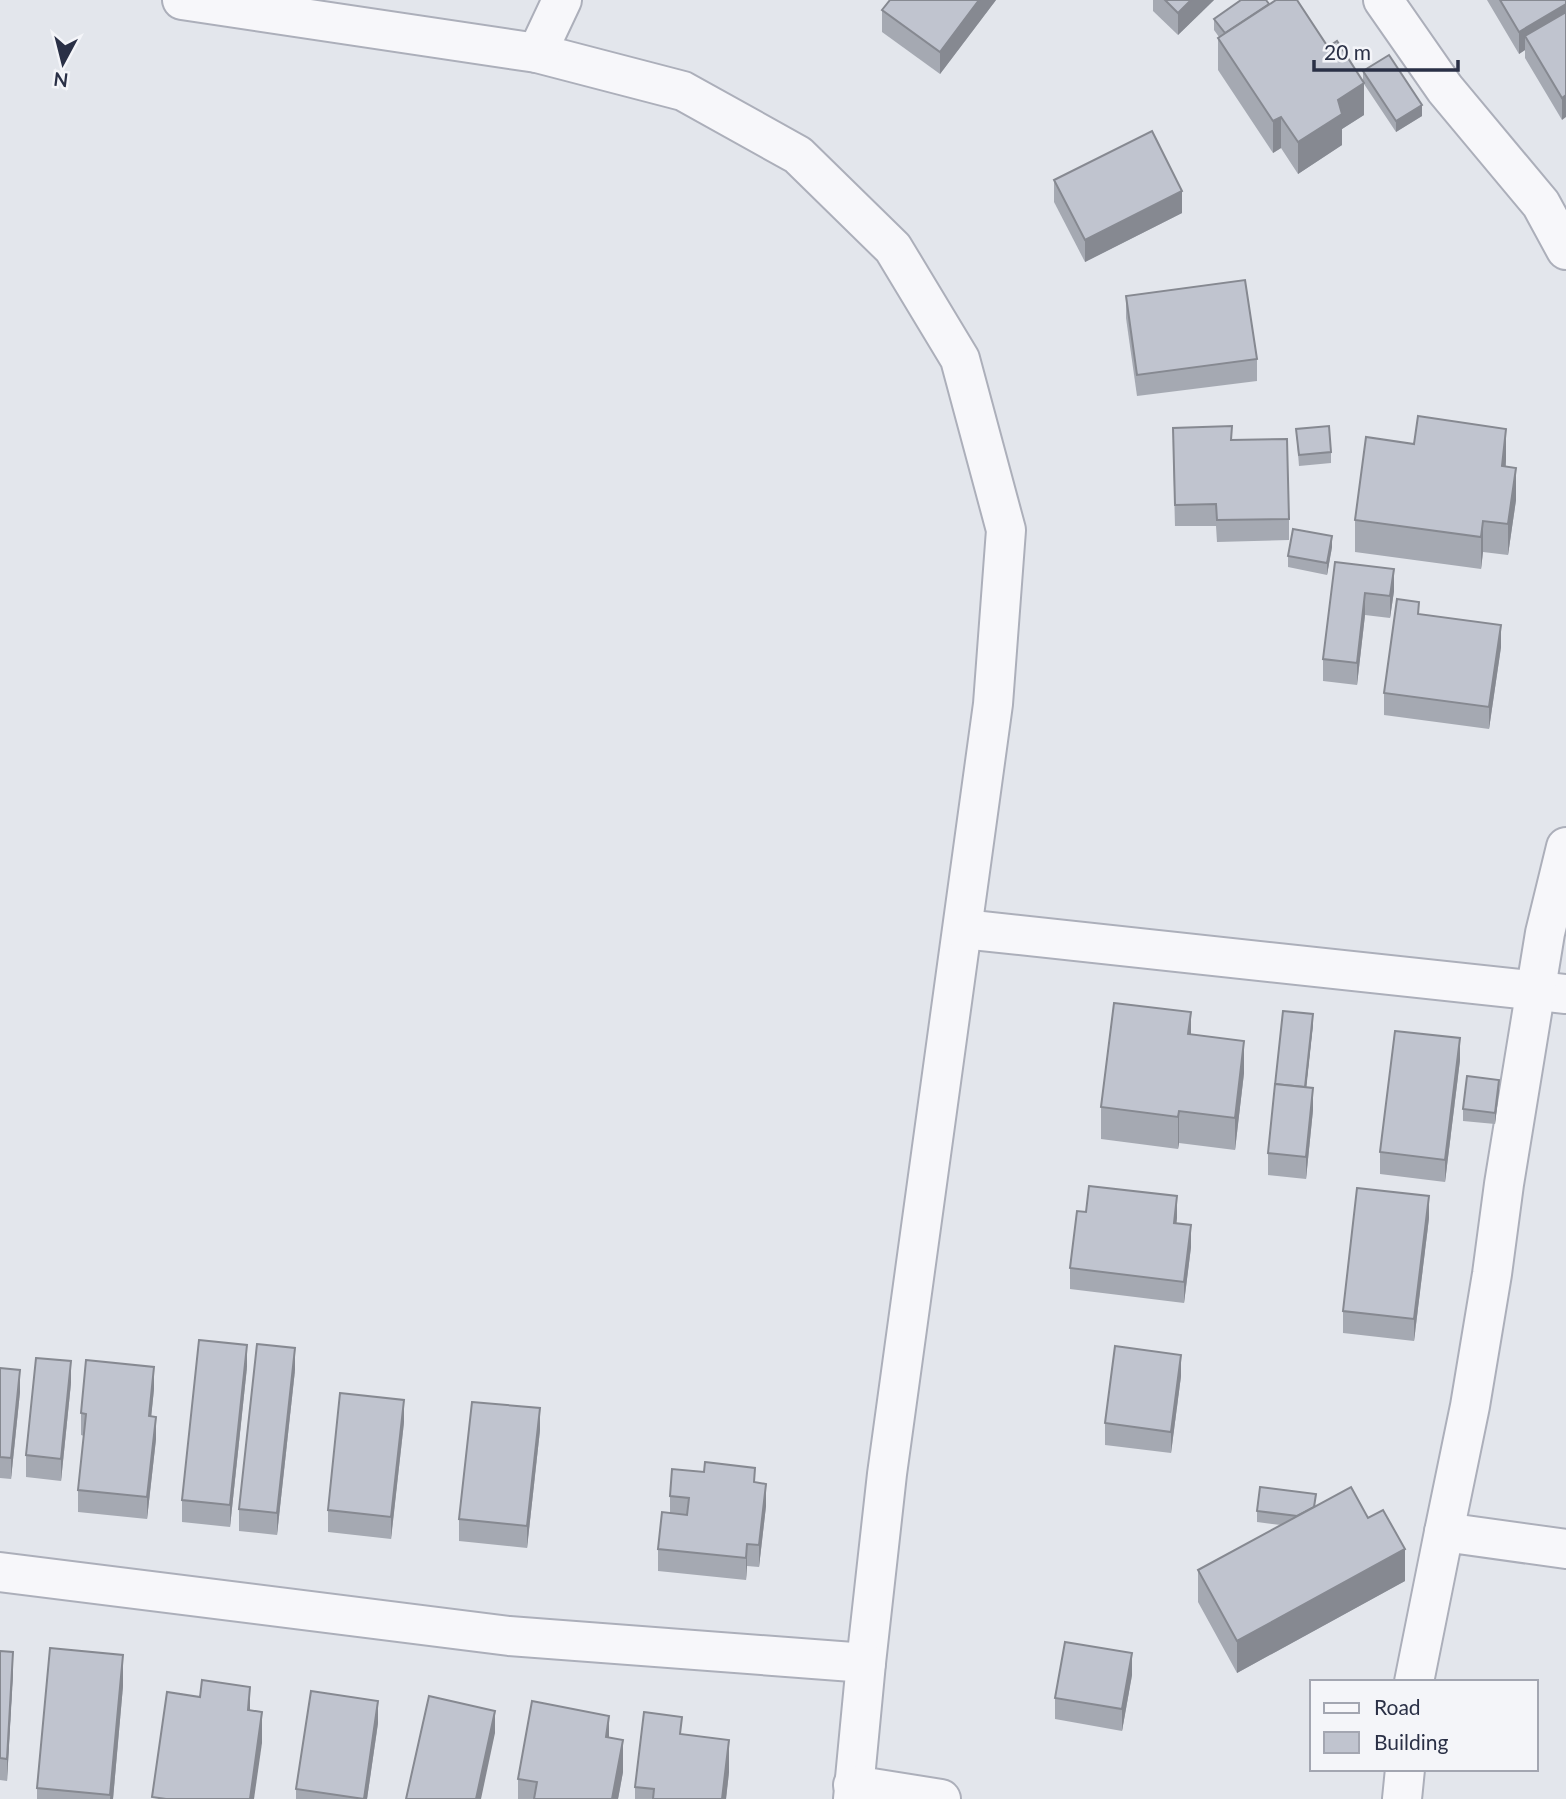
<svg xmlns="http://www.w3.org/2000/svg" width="1566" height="1799" viewBox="0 0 1566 1799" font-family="Lato,sans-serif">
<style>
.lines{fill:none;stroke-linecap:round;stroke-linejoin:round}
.minor-casing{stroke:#acafba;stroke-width:42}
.minor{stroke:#f7f7fa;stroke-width:38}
.wall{fill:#a5a9b2}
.shaded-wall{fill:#868991}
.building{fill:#c0c4cf;stroke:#868991;stroke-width:2}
</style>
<rect width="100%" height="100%" fill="#e3e6ec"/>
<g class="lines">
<g class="minor-casing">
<g id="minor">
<polyline points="182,0 537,53 683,91 798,155 893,248 960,359 1006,530 993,704 887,1474 866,1663 853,1799"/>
<polyline points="1383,0 1445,89 1541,204 1566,250"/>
<polyline points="537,53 562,0"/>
<polyline points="963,929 1566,994"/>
<polyline points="1444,1532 1470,1406 1492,1274 1504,1184 1545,933 1566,847"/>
<polyline points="0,1572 509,1636 866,1663"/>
<polyline points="1414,1682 1444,1532 1566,1549"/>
<polyline points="853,1785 941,1799"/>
<polyline points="1402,1799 1405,1769"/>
</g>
</g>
<use href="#minor" class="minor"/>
</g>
<g class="wall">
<polygon points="996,0 940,74 882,32 882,10"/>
<polygon points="1153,0 1214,0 1178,35 1153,11"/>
<polygon points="1487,0 1566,0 1562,120 1525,58 1525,50 1519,54"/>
<polygon points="1269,4 1328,47 1363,81 1363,71 1422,116 1396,132 1364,84 1364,115 1342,129 1342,145 1298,174 1281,148 1273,153 1218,70 1218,38 1219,37 1214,30 1214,19"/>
<polygon points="1054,180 1182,213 1085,262 1054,202"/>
<polygon points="1126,296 1257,359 1257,381 1137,396 1126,318"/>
<polygon points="1296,429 1331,452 1331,463 1299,466"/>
<polygon points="1231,440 1289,519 1289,540 1217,542 1216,526 1175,526 1173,450"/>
<polygon points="1506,460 1506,467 1516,500 1508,555 1483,552 1481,569 1355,552 1355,520"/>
<polygon points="1332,547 1327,575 1288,567 1288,556"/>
<polygon points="1335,562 1394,591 1390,618 1365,615 1357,685 1323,681 1323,659"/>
<polygon points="1419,614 1501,647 1489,729 1384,715 1384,693"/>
<polygon points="1313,1025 1306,1087 1313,1110 1306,1179 1268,1175 1268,1153"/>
<polygon points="1191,1035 1244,1073 1235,1150 1179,1143 1178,1149 1101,1139 1101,1107"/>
<polygon points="1460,1060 1445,1182 1380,1174 1380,1152"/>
<polygon points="1499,1091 1495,1124 1463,1121 1463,1109"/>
<polygon points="1177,1218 1176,1223 1191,1247 1184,1303 1070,1289 1070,1268"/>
<polygon points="1429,1218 1414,1341 1343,1333 1343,1311"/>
<polygon points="247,1367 230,1527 182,1522 182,1500"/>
<polygon points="0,1368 20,1392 11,1479 0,1478"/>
<polygon points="295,1370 277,1535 239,1531 239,1509"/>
<polygon points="1181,1376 1171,1453 1105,1445 1105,1423"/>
<polygon points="71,1383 61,1481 26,1477 26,1455"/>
<polygon points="154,1389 151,1417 156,1439 147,1519 78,1512 78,1490 84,1436 81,1435 81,1413"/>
<polygon points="404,1422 391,1539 328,1532 328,1510"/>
<polygon points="540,1430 527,1548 459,1541 459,1519"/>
<polygon points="755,1483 766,1506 759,1567 747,1566 746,1580 658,1571 658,1549 670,1513 670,1496"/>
<polygon points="1316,1506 1405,1581 1237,1673 1198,1602 1198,1570 1281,1525 1257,1522 1257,1511"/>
<polygon points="0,1651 13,1674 7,1781 0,1780"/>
<polygon points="1132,1675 1122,1731 1055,1719 1055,1698"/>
<polygon points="123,1686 113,1799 37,1799 37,1788"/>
<polygon points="378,1723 367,1799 296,1799 296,1789"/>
<polygon points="682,1734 729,1772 726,1799 635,1799 635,1787"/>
<polygon points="609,1738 623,1772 618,1799 518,1799 518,1779"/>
</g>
<g class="shaded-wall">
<polygon points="979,0 996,0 940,74 940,52"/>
<polygon points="1191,0 1214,0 1178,35 1178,13"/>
<polygon points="1566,4 1566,26 1525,36 1525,50 1519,54 1519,32"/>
<polygon points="1364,83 1364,115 1342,129 1342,145 1298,174 1298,142 1338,100"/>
<polygon points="1566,95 1566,117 1562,120 1562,98"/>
<polygon points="1422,105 1422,116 1396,132 1396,121"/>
<polygon points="1281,117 1281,148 1273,153 1273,121"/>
<polygon points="1182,191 1182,213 1085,262 1085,240"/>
<polygon points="1506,429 1506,460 1502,498 1502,466"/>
<polygon points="1516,468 1516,500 1508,555 1508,524"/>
<polygon points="1483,521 1483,552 1481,569 1481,537"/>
<polygon points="1332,536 1332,547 1327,575 1327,563"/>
<polygon points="1394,569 1394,591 1390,618 1390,596"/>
<polygon points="1365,593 1365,615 1357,685 1357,663"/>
<polygon points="1501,625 1501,647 1489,729 1489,707"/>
<polygon points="1191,1012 1191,1044 1188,1034"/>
<polygon points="1313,1014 1313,1025 1305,1100 1305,1089"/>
<polygon points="1460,1038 1460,1060 1445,1182 1445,1160"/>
<polygon points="1244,1041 1244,1073 1235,1150 1235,1118"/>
<polygon points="1499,1080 1499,1091 1495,1124 1495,1113"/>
<polygon points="1313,1088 1313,1110 1306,1179 1306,1157"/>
<polygon points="1179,1111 1179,1143 1178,1149 1178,1117"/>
<polygon points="1177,1196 1177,1218 1174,1245 1174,1223"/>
<polygon points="1429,1196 1429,1218 1414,1341 1414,1319"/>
<polygon points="1191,1225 1191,1247 1184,1303 1184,1282"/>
<polygon points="247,1345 247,1367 230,1527 230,1505"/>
<polygon points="295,1348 295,1370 277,1535 277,1513"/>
<polygon points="1181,1355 1181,1376 1171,1453 1171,1432"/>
<polygon points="71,1361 71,1383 61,1481 61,1459"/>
<polygon points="154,1367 154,1389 149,1438 149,1416"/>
<polygon points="20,1370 20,1392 11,1479 11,1458"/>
<polygon points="404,1400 404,1422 391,1539 391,1517"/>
<polygon points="540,1408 540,1430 527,1548 527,1526"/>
<polygon points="156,1417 156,1439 147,1519 147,1497"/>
<polygon points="766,1484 766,1506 759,1567 759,1545"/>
<polygon points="747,1544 747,1566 746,1580 746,1558"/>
<polygon points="1405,1549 1405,1581 1237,1673 1237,1641"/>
<polygon points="13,1652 13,1674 7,1781 7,1759"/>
<polygon points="1132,1653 1132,1675 1122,1731 1122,1709"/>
<polygon points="123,1655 123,1686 113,1799 110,1799"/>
<polygon points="250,1687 250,1719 248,1710"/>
<polygon points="378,1701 378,1723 367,1799 364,1799"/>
<polygon points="495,1711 495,1733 481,1799 476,1799"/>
<polygon points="262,1712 262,1743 254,1799 250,1799"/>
<polygon points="609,1716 609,1748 606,1737"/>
<polygon points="623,1740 623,1772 618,1799 612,1799"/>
<polygon points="729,1740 729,1772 726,1799 722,1799"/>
</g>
<g class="building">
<polygon points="890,0 979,0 940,52 882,10"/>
<polygon points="1165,0 1191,0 1178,13"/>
<polygon points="1241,0 1266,0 1269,4 1225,33 1214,19"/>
<polygon points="1276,0 1297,0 1328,47 1337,41 1364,83 1338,100 1342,114 1298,142 1281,117 1273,121 1218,38"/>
<polygon points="1500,0 1566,0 1566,4 1519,32"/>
<polygon points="1566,12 1566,95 1562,98 1525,36"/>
<polygon points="1389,55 1422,105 1396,121 1363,71"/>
<polygon points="1152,131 1182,191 1085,240 1054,180"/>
<polygon points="1245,280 1257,359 1137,375 1126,296"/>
<polygon points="1418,416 1506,429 1502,466 1516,468 1508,524 1483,521 1481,537 1355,520 1366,437 1414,444"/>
<polygon points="1232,426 1231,440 1287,439 1289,519 1217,520 1216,504 1175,505 1173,428"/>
<polygon points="1329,426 1331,452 1299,455 1296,429"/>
<polygon points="1293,529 1332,536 1327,563 1288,556"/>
<polygon points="1335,562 1394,569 1390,596 1365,593 1357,663 1323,659"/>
<polygon points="1397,599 1419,602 1418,614 1501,625 1489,707 1384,693"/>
<polygon points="1114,1003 1191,1012 1188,1034 1244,1041 1235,1118 1179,1111 1178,1117 1101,1107"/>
<polygon points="1283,1011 1313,1014 1305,1087 1275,1084 1275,1085"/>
<polygon points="1395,1031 1460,1038 1445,1160 1380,1152"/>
<polygon points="1467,1076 1499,1080 1495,1113 1463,1109"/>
<polygon points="1275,1084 1313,1088 1306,1157 1268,1153"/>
<polygon points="1089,1186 1177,1196 1174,1223 1191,1225 1184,1282 1070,1268 1077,1211 1086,1212"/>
<polygon points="1357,1188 1429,1196 1414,1319 1343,1311"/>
<polygon points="199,1340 247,1345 230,1505 182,1500"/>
<polygon points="257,1344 295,1348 277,1513 239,1509"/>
<polygon points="1115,1346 1181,1355 1171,1432 1105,1423"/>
<polygon points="36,1358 71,1361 61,1459 26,1455"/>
<polygon points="86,1360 154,1367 149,1416 156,1417 147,1497 78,1490 86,1414 81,1413"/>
<polygon points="0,1368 20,1370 11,1458 0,1457"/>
<polygon points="340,1393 404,1400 391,1517 328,1510"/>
<polygon points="472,1402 540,1408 527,1526 459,1519"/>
<polygon points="705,1462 755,1468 754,1482 766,1484 759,1545 747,1544 746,1558 658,1549 662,1512 687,1515 689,1498 670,1496 672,1469 704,1472"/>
<polygon points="1260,1487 1316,1494 1314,1507 1297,1516 1257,1511"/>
<polygon points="1351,1487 1368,1518 1383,1510 1405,1549 1237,1641 1198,1570"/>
<polygon points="1065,1642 1132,1653 1122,1709 1055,1698"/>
<polygon points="50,1648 123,1655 110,1795 37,1788"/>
<polygon points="0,1651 13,1652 7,1759 0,1758"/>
<polygon points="202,1680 250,1687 248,1710 262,1712 250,1799 166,1799 152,1797 167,1692 200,1697"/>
<polygon points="311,1691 378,1701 364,1799 296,1789"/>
<polygon points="429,1696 495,1711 476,1799 406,1799"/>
<polygon points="532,1701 609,1716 606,1737 623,1740 612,1799 534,1799 537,1782 518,1779"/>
<polygon points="644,1712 682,1717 680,1734 729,1740 722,1799 653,1799 654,1789 635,1787"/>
</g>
<rect x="1310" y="1680" width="228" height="91" fill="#f4f5f9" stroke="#a3a6b1" stroke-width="2"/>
<rect x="1324" y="1703" width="35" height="10" fill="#f7f7fa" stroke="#a3a6b1" stroke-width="2"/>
<text x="1374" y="1715" font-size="21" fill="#2a3046">Road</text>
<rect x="1324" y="1732" width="35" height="21" fill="#c0c4cf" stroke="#a3a6b1" stroke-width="2"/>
<text x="1374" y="1750" font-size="21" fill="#2a3046">Building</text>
<g transform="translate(63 63) rotate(187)" stroke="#f4f5f9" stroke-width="5" paint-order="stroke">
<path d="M0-5L12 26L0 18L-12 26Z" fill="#2a3046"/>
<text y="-10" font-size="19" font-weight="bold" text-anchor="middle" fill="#2a3046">N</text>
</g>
<path d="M1314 60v10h144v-10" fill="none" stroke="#2a3046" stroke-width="3.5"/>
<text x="1324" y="60" font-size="21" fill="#2a3046" stroke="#f4f5f9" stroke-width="5" paint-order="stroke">20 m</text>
</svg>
